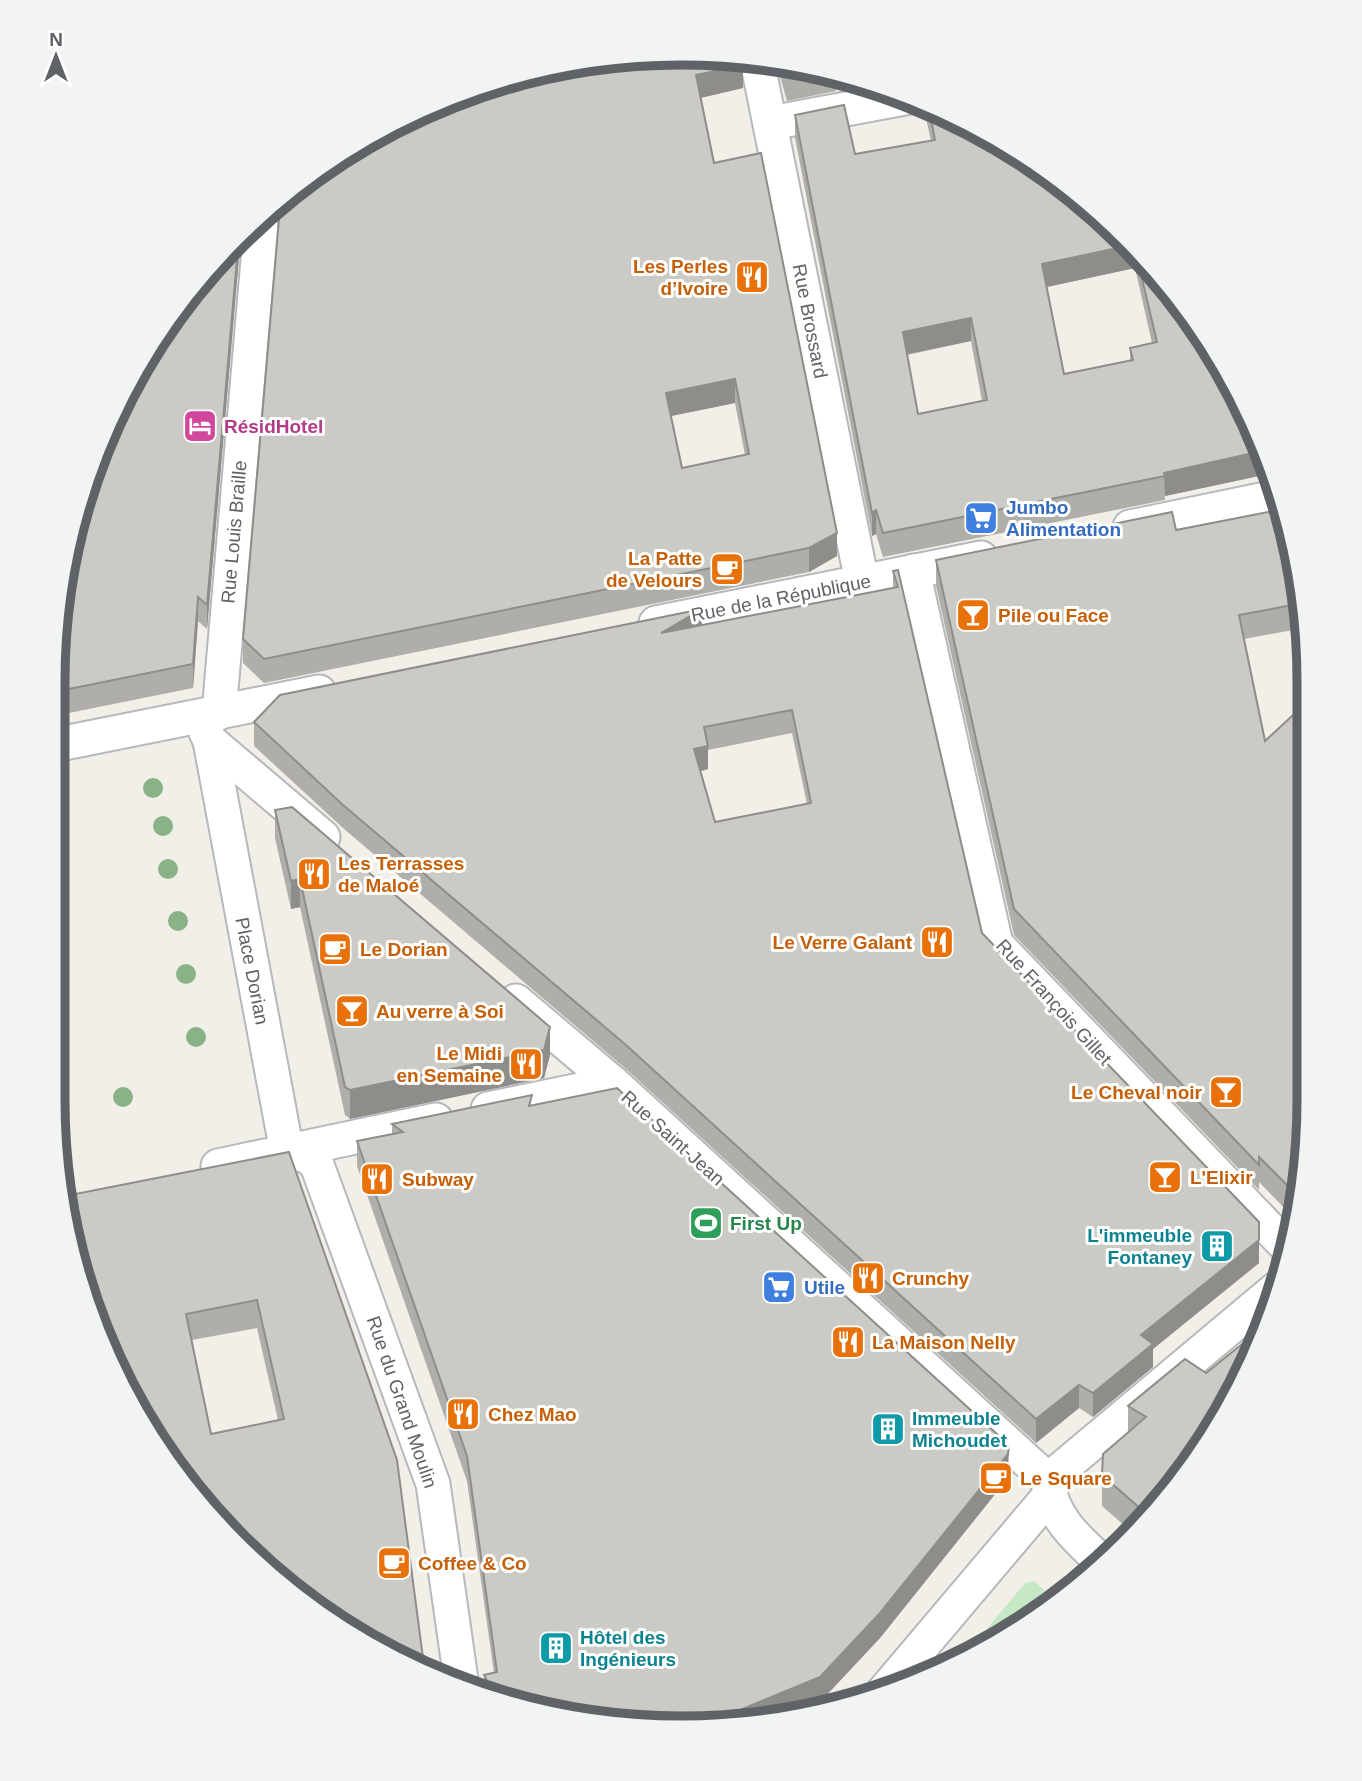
<svg xmlns="http://www.w3.org/2000/svg" width="1362" height="1781" viewBox="0 0 1362 1781" font-family="Arial,sans-serif">
<style>
.green{fill:#c5e8c5}
.lines{fill:none;stroke-linecap:round;stroke-linejoin:round}
.street-casing{stroke:#b5b8bc;stroke-width:37}
.street{stroke:#fff;stroke-width:33}
.tree{fill:#89b387}
.wall{fill:#afaea9;fill-rule:evenodd}
.shaded-wall{fill:#8f8d8a}
.building{fill:#cccac5;stroke:#8f8d8a;stroke-width:2;fill-rule:evenodd}
.labels{text-anchor:middle;dominant-baseline:central;stroke-width:6;stroke-linejoin:round;paint-order:stroke}
.food-label{font-size:19px;font-weight:bold;fill:#c56008;stroke:#fff;text-anchor:start}
.street-label{font-size:19px;fill:#5f6368;stroke:#fff}
.hotel-label{font-size:19px;font-weight:bold;fill:#b23c85;stroke:#fff;text-anchor:start}
.shop-label{font-size:19px;font-weight:bold;fill:#366cbe;stroke:#fff;text-anchor:start}
.leisure-label{font-size:19px;font-weight:bold;fill:#27864d;stroke:#fff;text-anchor:start}
.culture-label{font-size:19px;font-weight:bold;fill:#0d838f;stroke:#fff;text-anchor:start}
.rim{fill:none;stroke:#5f6368;stroke-width:9}
</style>
<rect width="100%" height="100%" fill="#f1efe8"/>
<polygon class="green" points="1034,1581 1057,1601 1030,1623 966,1654 1025,1583"/>
<g class="lines">
<g class="street-casing">
<g id="street">
<polyline points="757,60 862,582"/>
<polyline points="771,123 910,97"/>
<polyline points="1130,527 1280,496"/>
<polyline points="913,571 996,944 1287,1247"/>
<polyline points="656,623 981,558"/>
<polyline points="219,713 261,225"/>
<polyline points="206,732 210,741 287,1152"/>
<polyline points="210,741 323,837"/>
<polyline points="54,745 319,692"/>
<path d="M516 1001 613 1083 1048 1480C1050 1516 1078 1540 1103 1563"/>
<polyline points="488,1109 613,1083"/>
<polyline points="287,1152 307,1156 317,1165 433,1484 461,1680"/>
<polyline points="218,1166 436,1120"/>
<polyline points="1048,1480 1276,1289"/>
<polyline points="880,1696 1049,1496"/>
</g>
</g>
<use href="#street" class="street"/>
</g>
<g class="tree">
<circle cx="153" cy="788" r="10"/>
<circle cx="163" cy="826" r="10"/>
<circle cx="168" cy="869" r="10"/>
<circle cx="178" cy="921" r="10"/>
<circle cx="186" cy="974" r="10"/>
<circle cx="196" cy="1037" r="10"/>
<circle cx="123" cy="1097" r="10"/>
</g>
<g class="wall">
<polygon points="776,62 804,65 854,80 836,83 836,91 787,101"/>
<path d="M743 88 700 98 714 163 837 556 809 572 264 683 243 663V639L279 220 278 216 274 213 332 158ZM735 403 745 455 682 468 671 416Z"/>
<path d="M926 103 1031 159 1126 237 1204 332 1273 473 1165 496V500L883 557 876 534 872 536 795 138V115L855 154 931 141 926 118ZM1135 268 1152 343 1130 348V361L1064 374 1047 287ZM971 341 982 401 918 414 907 355Z"/>
<polygon points="240,245 207,629 198,621 193,688 54,716 54,640 182,299"/>
<polygon points="1176,530 1304,599 1304,629 1304,628 1244,639 1304,1182 1294,1218 1259,1182 1259,1190 1014,935 936,586 936,560"/>
<path d="M898 570 982 933 1259 1263 1153 1349V1367L1093 1417 1079 1408 1036 1443 626 1069 343 828 254 746V722L702 625 893 588V571ZM792 733 807 804 715 822 700 771 708 769V750Z"/>
<polygon points="275,810 550,1055 544,1078 350,1119 345,1115 300,907 291,909 275,838"/>
<polygon points="532,1105 1009,1470 1008,1478 880,1638 820,1702 792,1713 722,1727 558,1716 484,1688 484,1675 494,1673 467,1481 357,1166 357,1141 392,1134 392,1124"/>
<path d="M289 1152 423 1666 367 1644 74 1263ZM257 1328 278 1420 211 1434 192 1340Z"/>
<polygon points="1128,1406 1204,1449 1134,1534 1102,1506 1102,1475 1128,1433"/>
</g>
<g class="shaded-wall">
<polygon points="743,65 743,88 696,99 696,75"/>
<polygon points="240,245 207,629 207,605 238,247"/>
<polygon points="1132,245 1135,248 1135,268 1042,288 1042,264"/>
<polygon points="971,318 971,341 903,355 903,332"/>
<polygon points="735,379 735,403 666,417 666,393"/>
<polygon points="1262,451 1273,473 1165,496 1164,473"/>
<polygon points="876,510 876,534 872,536 872,513"/>
<polygon points="837,533 837,556 809,572 809,548"/>
<polygon points="198,597 198,621 193,688 193,664"/>
<polygon points="702,609 702,633 661,633"/>
<polygon points="708,746 708,769 694,773 694,749"/>
<polygon points="300,879 300,907 291,909 291,881"/>
<polygon points="550,1027 550,1055 544,1078 350,1119 350,1090"/>
<polygon points="1259,1240 1259,1263 1153,1349 1153,1367 1093,1417 1093,1393 1141,1335"/>
<polygon points="1079,1385 1079,1408 1036,1443 1036,1419"/>
<polygon points="1009,1445 1008,1478 880,1638 820,1702 792,1713 728,1726 728,1715"/>
</g>
<g class="building">
<path d="M681 52 742 59 743 65 696 75 714 163 761 153 837 533 809 548 264 659 243 639 280 207 332 158 441 100 559 65ZM735 379 749 454 682 468 666 393Z"/>
<polygon points="783,63 804,65 822,70 787,77"/>
<path d="M928 104 1031 159 1126 237 1132 245 1042 264 1064 374 1133 360 1130 348 1157 342 1135 249 1204 332 1262 451 1164 473 1165 476 883 533 876 510 872 513 795 115 844 105 855 154 935 140ZM971 318 987 400 918 414 903 332Z"/>
<polygon points="238,247 207,605 198,597 193,664 54,692 54,640 74,518 117,403 182,299"/>
<polygon points="1283,509 1304,599 1304,604 1304,603 1239,615 1265,741 1304,705 1304,1182 1300,1198 1259,1157 1259,1165 1014,909 936,560 1172,512 1176,530"/>
<path d="M898 570 982 933 1259 1222V1240L1141 1335 1153 1344 1093 1393 1079 1385 1036 1419 626 1045 343 805 254 722 280 695 702 609 661 633 898 587 893 571ZM792 710 811 803 715 822 694 749 708 746 704 727Z"/>
<polygon points="292,807 550,1027 544,1050 350,1090 345,1087 300,879 291,881 275,810"/>
<polygon points="617,1088 1009,1445 1008,1454 880,1613 820,1677 728,1715 645,1718 628,1721 558,1716 493,1692 484,1675 497,1672 467,1456 357,1141 403,1132 392,1124 532,1095 529,1106"/>
<path d="M289 1152 397 1460 423 1658 421 1665 367 1644 237 1545 137 1415 74 1263 65 1196ZM257 1300 284 1419 211 1434 186 1314Z"/>
<polygon points="1266,1325 1262,1340 1204,1449 1149,1516 1102,1475 1103,1454 1146,1417 1128,1406 1185,1359 1206,1373"/>
</g>
<defs>
<g id="restaurant-square" transform="scale(1.75)"><rect x="-9" y="-9" width="18" height="18" rx="4" fill="#e8710a" stroke="#fff"/><path d="M-5-6h1v4h1v-4h1v4h1v-4h1v5L-1.5 .5V6h-2V.5L-5-1ZM5-6V6H3V1.5H1.5Q1.5-4 5-6Z" fill="#fff"/></g>
<g id="hotel-square" transform="scale(1.75)"><rect x="-9" y="-9" width="18" height="18" rx="4" fill="#d1479c" stroke="#fff"/><path d="M-6-4.5h1.5V1H6V5H4.5V3h-9V5H-6ZM-4 0a1.8 1.8 0 1 1 3.6 0ZM.5 0V-2.5h3Q6-2.5 6 0Z" fill="#fff"/></g>
<g id="supermarket-square" transform="scale(1.75)"><rect x="-9" y="-9" width="18" height="18" rx="4" fill="#3f7fe0" stroke="#fff"/><path d="M-6-5.5h2.5l.6 2H6L4.5 2H-2.5L-4.4-4H-6ZM-1.5 3.2a1.3 1.3 0 1 0 .1 0ZM3 3.2a1.3 1.3 0 1 0 .1 0Z" fill="#fff"/></g>
<g id="cafe-square" transform="scale(1.75)"><rect x="-9" y="-9" width="18" height="18" rx="4" fill="#e8710a" stroke="#fff"/><path d="M-5.5-4.5H6V0H3Q3 3.5 0 3.5H-2.5Q-5.5 3.5-5.5 0ZM3-3.2v2h1.7v-2ZM-6 4.5H4V6H-6Z" fill="#fff"/></g>
<g id="bar-square" transform="scale(1.75)"><rect x="-9" y="-9" width="18" height="18" rx="4" fill="#e8710a" stroke="#fff"/><path d="M-6-5H6L.8 .8V4.5H3.5V6h-7V4.5H-.8V.8Z" fill="#fff"/></g>
<g id="stadium-square" transform="scale(1.75)"><rect x="-9" y="-9" width="18" height="18" rx="4" fill="#2e9e5b" stroke="#fff"/><path d="M0-5a6.5 5 0 1 0 0 10a6.5 5 0 1 0 0-10ZM-3.5-1.8h7v3.6h-7Z" fill="#fff"/></g>
<g id="building-square" transform="scale(1.75)"><rect x="-9" y="-9" width="18" height="18" rx="4" fill="#0f9aa8" stroke="#fff"/><path d="M-4-6H4V6H1V3H-1V6H-4ZM-2.5-4.3h1.7v1.8h-1.7ZM.8-4.3h1.7v1.8H.8ZM-2.5-1h1.7V.8h-1.7ZM.8-1h1.7V.8H.8Z" fill="#fff"/></g>
</defs>
<g fill-rule="evenodd">
<use href="#restaurant-square" x="752" y="277"/>
<use href="#hotel-square" x="200" y="426"/>
<use href="#supermarket-square" x="981" y="518"/>
<use href="#cafe-square" x="727" y="569"/>
<use href="#bar-square" x="973" y="615"/>
<use href="#restaurant-square" x="314" y="874"/>
<use href="#restaurant-square" x="937" y="942"/>
<use href="#cafe-square" x="335" y="949"/>
<use href="#bar-square" x="352" y="1011"/>
<use href="#restaurant-square" x="526" y="1064"/>
<use href="#bar-square" x="1226" y="1092"/>
<use href="#bar-square" x="1165" y="1177"/>
<use href="#restaurant-square" x="377" y="1179"/>
<use href="#stadium-square" x="706" y="1223"/>
<use href="#building-square" x="1217" y="1246"/>
<use href="#restaurant-square" x="868" y="1278"/>
<use href="#supermarket-square" x="779" y="1287"/>
<use href="#restaurant-square" x="848" y="1342"/>
<use href="#restaurant-square" x="463" y="1414"/>
<use href="#building-square" x="888" y="1429"/>
<use href="#cafe-square" x="996" y="1478"/>
<use href="#cafe-square" x="394" y="1563"/>
<use href="#building-square" x="556" y="1648"/>
</g>
<g class="labels">
<g class="food-label">
<text x="728" y="266" text-anchor="end">Les Perles<tspan x="728" dy="22">d’Ivoire</tspan></text>
<text x="702" y="558" text-anchor="end">La Patte<tspan x="702" dy="22">de Velours</tspan></text>
<text x="998" y="615">Pile ou Face</text>
<text x="338" y="863">Les Terrasses<tspan x="338" dy="22">de Maloé</tspan></text>
<text x="912" y="942" text-anchor="end">Le Verre Galant</text>
<text x="360" y="949">Le Dorian</text>
<text x="376" y="1011">Au verre à Soi</text>
<text x="502" y="1053" text-anchor="end">Le Midi<tspan x="502" dy="22">en Semaine</tspan></text>
<text x="1202" y="1092" text-anchor="end">Le Cheval noir</text>
<text x="1190" y="1177">L'Elixir</text>
<text x="402" y="1179">Subway</text>
<text x="892" y="1278">Crunchy</text>
<text x="872" y="1342">La Maison Nelly</text>
<text x="488" y="1414">Chez Mao</text>
<text x="1020" y="1478">Le Square</text>
<text x="418" y="1563">Coffee &amp; Co</text>
</g>
<g class="street-label">
<text transform="translate(810 321) rotate(79)">Rue Brossard</text>
<text transform="translate(234 532) rotate(-85)">Rue Louis Braille</text>
<text transform="translate(781 598) rotate(-11)">Rue de la République</text>
<text transform="translate(252 971) rotate(79)">Place Dorian</text>
<text transform="translate(1054 1002) rotate(48)">Rue François Gillet</text>
<text transform="translate(673 1138) rotate(42)">Rue Saint-Jean</text>
<text transform="translate(402 1402) rotate(71)">Rue du Grand Moulin</text>
</g>
<g class="hotel-label">
<text x="224" y="426">RésidHotel</text>
</g>
<g class="shop-label">
<text x="1006" y="507">Jumbo<tspan x="1006" dy="22">Alimentation</tspan></text>
<text x="804" y="1287">Utile</text>
</g>
<g class="leisure-label">
<text x="730" y="1223">First Up</text>
</g>
<g class="culture-label">
<text x="1192" y="1235" text-anchor="end">L'immeuble<tspan x="1192" dy="22">Fontaney</tspan></text>
<text x="912" y="1418">Immeuble<tspan x="912" dy="22">Michoudet</tspan></text>
<text x="580" y="1637">Hôtel des<tspan x="580" dy="22">Ingénieurs</tspan></text>
</g>
</g>
<path d="M0 0H1362V1781H0ZM681 65H681A616 616 0 0 1 1297 681V1100A616 616 0 0 1 681 1716H681A616 616 0 0 1 65 1100V681A616 616 0 0 1 681 65Z" fill="#f2f3f3" fill-rule="evenodd"/>
<path class="rim" d="M681 65H681A616 616 0 0 1 1297 681V1100A616 616 0 0 1 681 1716H681A616 616 0 0 1 65 1100V681A616 616 0 0 1 681 65Z"/>
<g transform="translate(56 56)" stroke="#ffffff" stroke-width="5" paint-order="stroke">
<path d="M0-5L12 26L0 18L-12 26Z" fill="#5f6368"/>
<text y="-10" font-size="19" font-weight="bold" text-anchor="middle" fill="#5f6368">N</text>
</g>
</svg>
